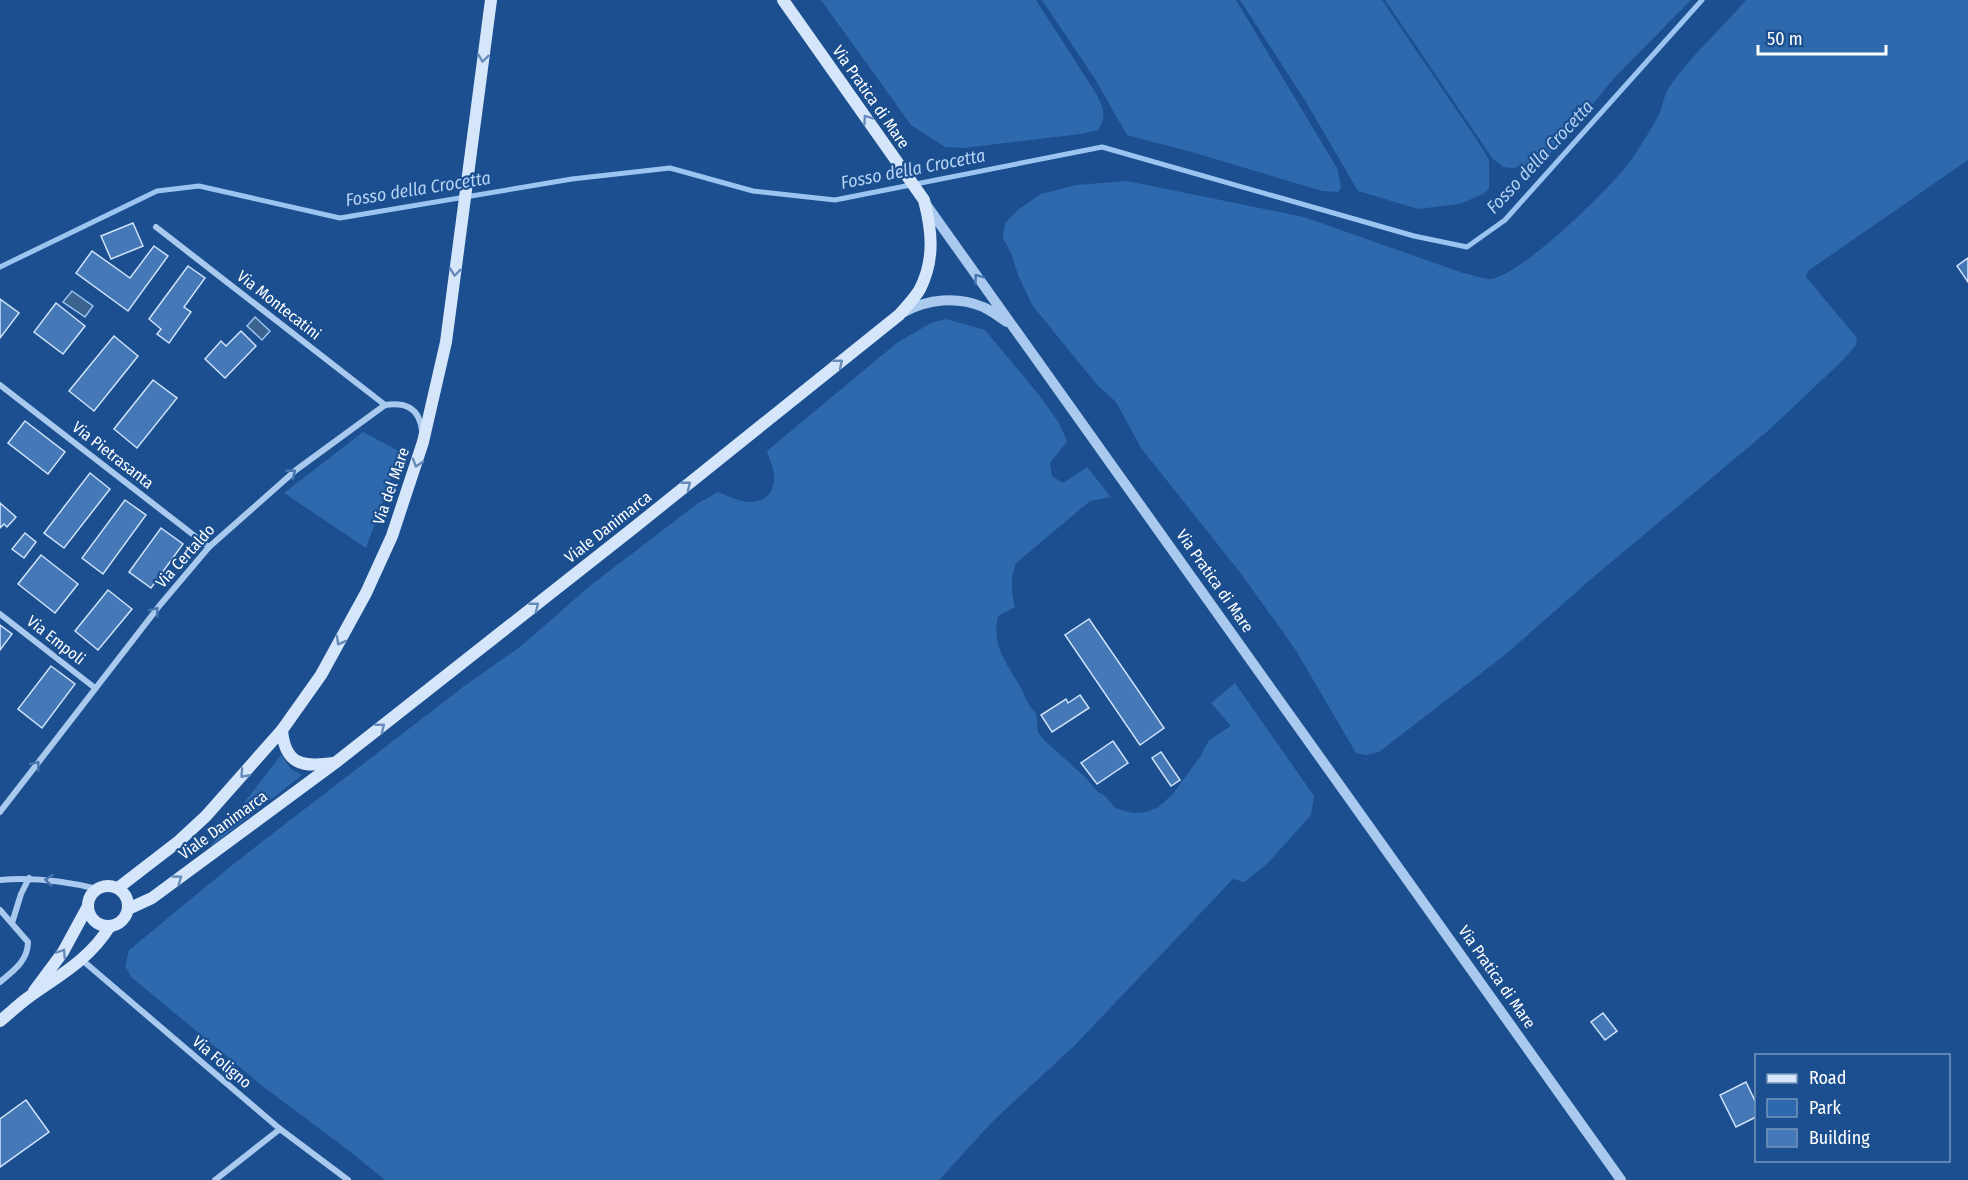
<svg xmlns="http://www.w3.org/2000/svg" width="1968" height="1180" viewBox="0 0 1968 1180" font-family="'Fira Sans Condensed',sans-serif">
<style>
.green{fill:#2e69ad}
.water{fill:#3c6290;stroke:#9cc4f0;stroke-width:1.5}
.lines{fill:none;stroke-linecap:round;stroke-linejoin:round}
.stream{stroke:#9cc4f0;stroke-width:5}
.building{fill:#4478b7;stroke:#cfe3fa;stroke-width:1.5}
.minor{stroke:#a9c9ee;stroke-width:6}
.tertiary{stroke:#a9c9ee;stroke-width:10}
.secondary{stroke:#d6e6fa;stroke-width:12}
.oneway{stroke:#668bba}
.oneway2{stroke:#4674ac}
.labels{text-anchor:middle;dominant-baseline:central;stroke-width:4.5;stroke-linejoin:round;paint-order:stroke}
.street-label{font-size:16px;fill:#fff;stroke:#1b4f8f}
.water-label{font-size:18px;font-style:italic;fill:#b5d3f5;stroke:#1b4f8f}
</style>
<rect width="100%" height="100%" fill="#1b4f8f"/>
<g class="green">
<path d="M821 0H1036L1095 92C1103 107 1108 115 1098 130L1081 134 963 148 945 147 911 125Z"/>
<polygon points="1042,0 1236,0 1337,168 1341,187 1338,192 1322,191 1195,153 1127,135 1095,79"/>
<polygon points="1240,0 1382,0 1479,143 1489,160 1489,189 1483,194 1460,204 1418,209 1358,191 1306,102"/>
<polygon points="1385,0 1691,0 1617,75 1545,160 1513,168 1503,167 1492,158"/>
<path d="M1746 0H1968V160L1808 271 1806 277 1857 338 1856 345 1844 359 1770 429 1590 580 1506 654 1379 752 1366 755 1356 753 1295 649 1242 575 1141 448 1116 402 1098 386 1032 305 1018 275 1011 253 1003 238 1005 223 1019 209 1041 194 1076 185 1127 181 1304 217 1463 273C1471 274 1482 279 1490 279 1520 277 1614 185 1632 159 1641 145 1651 130 1658 116 1663 106 1664 94 1670 86 1692 55 1721 29 1746 0Z"/>
<path d="M946 319 985 330 1039 395 1059 423 1067 441 1050 463 1052 476 1063 483 1087 467 1111 497 1090 501 1016 563C1010 578 1011 591 1015 607L998 616C991 647 1008 664 1022 690 1026 699 1028 706 1036 713L1038 732 1045 741 1084 776 1098 792 1105 796 1115 808 1132 813 1146 812 1157 808 1172 795 1200 757 1209 740 1231 726 1211 703 1235 683 1314 796 1311 815 1267 864 1244 882 1233 879 1075 1045 993 1121 939 1180H385L348 1150 265 1088 131 977 125 966 129 950 236 862 463 687 521 646 591 585 697 504 718 492C734 498 752 509 767 496 773 490 775 482 774 474 773 466 769 458 767 451L898 342 931 323Z"/>
<polygon points="363,432 401,452 366,548 284,493"/>
<polygon points="281,755 291,769 302,775 210,847"/>
</g>
<g class="water">
<polygon points="72,291 93,306 85,317 63,302"/>
<polygon points="255,317 270,331 262,340 247,326"/>
</g>
<g class="lines">
<polyline class="stream" points="0,267 157,191 199,186 340,218 572,179 670,168 753,191 835,200 1102,147 1414,236 1467,247 1505,220 1702,0"/>
</g>
<g class="building">
<polygon points="133,223 143,246 111,259 101,236"/>
<polygon points="154,246 168,256 128,311 76,273 92,251 130,278"/>
<polygon points="1968,258 1968,282 1957,266"/>
<polygon points="188,266 205,278 184,307 191,312 169,343 157,334 161,329 149,319"/>
<polygon points="0,299 19,313 0,338"/>
<polygon points="56,303 85,326 63,354 34,332"/>
<polygon points="241,331 256,346 225,378 205,359 221,341 226,346"/>
<polygon points="114,336 138,356 94,411 69,391"/>
<polygon points="153,380 177,398 137,448 114,429"/>
<polygon points="25,421 65,452 48,474 8,443"/>
<polygon points="90,473 110,489 64,548 44,533"/>
<polygon points="125,500 146,515 103,574 82,558"/>
<polygon points="0,503 16,517 7,527 4,524 0,528"/>
<polygon points="161,528 183,544 151,588 129,572"/>
<polygon points="25,533 36,542 24,558 12,549"/>
<polygon points="41,555 78,584 55,613 18,584"/>
<polygon points="108,590 132,609 98,650 75,631"/>
<polygon points="1089,619 1164,728 1140,745 1065,635"/>
<polygon points="0,625 12,634 0,650"/>
<polygon points="51,666 75,684 42,728 18,709"/>
<polygon points="1080,695 1089,708 1052,732 1041,715 1066,699 1068,703"/>
<polygon points="1113,741 1128,763 1097,784 1081,763"/>
<polygon points="1161,752 1180,780 1171,786 1152,758"/>
<polygon points="1603,1013 1617,1031 1605,1040 1591,1022"/>
<polygon points="1746,1082 1756,1103 1756,1117 1736,1127 1720,1095"/>
<polygon points="26,1100 49,1132 0,1167 0,1119"/>
</g>
<g class="lines">
<g class="minor">
<polyline points="156,227 385,405"/>
<polyline points="0,385 209,547"/>
<polyline points="0,614 95,688"/>
<path d="M0 812 160 605 209 547 296 470 385 405C406 402 419 408 422 430"/>
<path d="M0 880C34 877 65 881 97 889"/>
<path d="M0 910 28 942C28 961 13 971 0 982"/>
<polyline points="12,923 21,894 29,878"/>
<polyline points="82,960 280,1129 348,1180"/>
<polyline points="215,1180 280,1129"/>
</g>
<g class="tertiary">
<polyline points="925,203 1621,1180"/>
<path d="M904 312C928 299 957 296 983 307 991 310 999 317 1007 322"/>
</g>
<g class="secondary">
<path d="M282 730C285 766 304 767 334 763"/>
<circle cx="108" cy="906" r="20"/>
<polyline points="118,888 179,841 206,816 282,730 321,675 366,593 392,536 423,442 446,342 491,0"/>
<path d="M128 909 152 898 335 763 631 530 899 315C906 307 915 298 920 289 935 259 932 231 924 200L783 0"/>
<polyline points="34,991 63,952 88,906"/>
<path d="M0 1021C10 1013 19 1004 29 997 60 975 90 959 110 926"/>
</g>
</g>
<defs><path id="oneway-chevron" d="M-2-3.5L2.5 0L-2 3.5" fill="none" stroke-width="1.6" stroke-linecap="round" stroke-linejoin="round" transform="scale(1.5)"/></defs>
<g class="oneway">
<use href="#oneway-chevron" transform="translate(483 58) rotate(97)"/>
<use href="#oneway-chevron" transform="translate(867 119) rotate(-125)"/>
<use href="#oneway-chevron" transform="translate(455 272) rotate(97)"/>
<use href="#oneway-chevron" transform="translate(839 363) rotate(-39)"/>
<use href="#oneway-chevron" transform="translate(417 463) rotate(107)"/>
<use href="#oneway-chevron" transform="translate(687 485) rotate(-39)"/>
<use href="#oneway-chevron" transform="translate(535 606) rotate(-38)"/>
<use href="#oneway-chevron" transform="translate(340 641) rotate(119)"/>
<use href="#oneway-chevron" transform="translate(381 727) rotate(-38)"/>
<use href="#oneway-chevron" transform="translate(244 774) rotate(132)"/>
<use href="#oneway-chevron" transform="translate(178 879) rotate(-36)"/>
<use href="#oneway-chevron" transform="translate(62 953) rotate(-57)"/>
</g>
<g class="oneway2">
<use href="#oneway-chevron" transform="translate(978 278) rotate(-125)"/>
<use href="#oneway-chevron" transform="translate(292 473) rotate(-39)"/>
<use href="#oneway-chevron" transform="translate(155 611) rotate(-52)"/>
<use href="#oneway-chevron" transform="translate(36 765) rotate(-52)"/>
<use href="#oneway-chevron" transform="translate(49 880) rotate(-174)"/>
</g>
<g class="labels">
<g class="street-label">
<text transform="translate(871 97) rotate(55)">Via Pratica di Mare</text>
<text transform="translate(279 305) rotate(38)">Via Montecatini</text>
<text transform="translate(113 455) rotate(38)">Via Pietrasanta</text>
<text transform="translate(391 486) rotate(-71)">Via del Mare</text>
<text transform="translate(608 527) rotate(-38)">Viale Danimarca</text>
<text transform="translate(185 556) rotate(-48)">Via Certaldo</text>
<text transform="translate(1215 581) rotate(55)">Via Pratica di Mare</text>
<text transform="translate(56 640) rotate(38)">Via Empoli</text>
<text transform="translate(223 825) rotate(-36)">Viale Danimarca</text>
<text transform="translate(1497 977) rotate(55)">Via Pratica di Mare</text>
<text transform="translate(222 1062) rotate(40)">Via Foligno</text>
</g>
<g class="water-label">
<text transform="translate(1540 157) rotate(-47)">Fosso della Crocetta</text>
<text transform="translate(913 169) rotate(-11)">Fosso della Crocetta</text>
<text transform="translate(418 189) rotate(-9)">Fosso della Crocetta</text>
</g>
</g>
<rect x="1755" y="1054" width="195" height="108" fill="#1b4f8f" stroke="#7695bc" stroke-width="1.5"/>
<rect x="1767" y="1074" width="30" height="9" fill="#d6e6fa" stroke="#7695bc" stroke-width="1.5"/>
<text x="1809" y="1084" font-size="18" fill="#ffffff">Road</text>
<rect x="1767" y="1099" width="30" height="18" fill="#2e69ad" stroke="#7695bc" stroke-width="1.5"/>
<text x="1809" y="1114" font-size="18" fill="#ffffff">Park</text>
<rect x="1767" y="1129" width="30" height="18" fill="#4478b7" stroke="#7695bc" stroke-width="1.5"/>
<text x="1809" y="1144" font-size="18" fill="#ffffff">Building</text>
<path d="M1758 45v9h128v-9" fill="none" stroke="#ffffff" stroke-width="3"/>
<text x="1767" y="45" font-size="18" fill="#ffffff" stroke="#1b4f8f" stroke-width="4.5" paint-order="stroke">50 m</text>
</svg>
